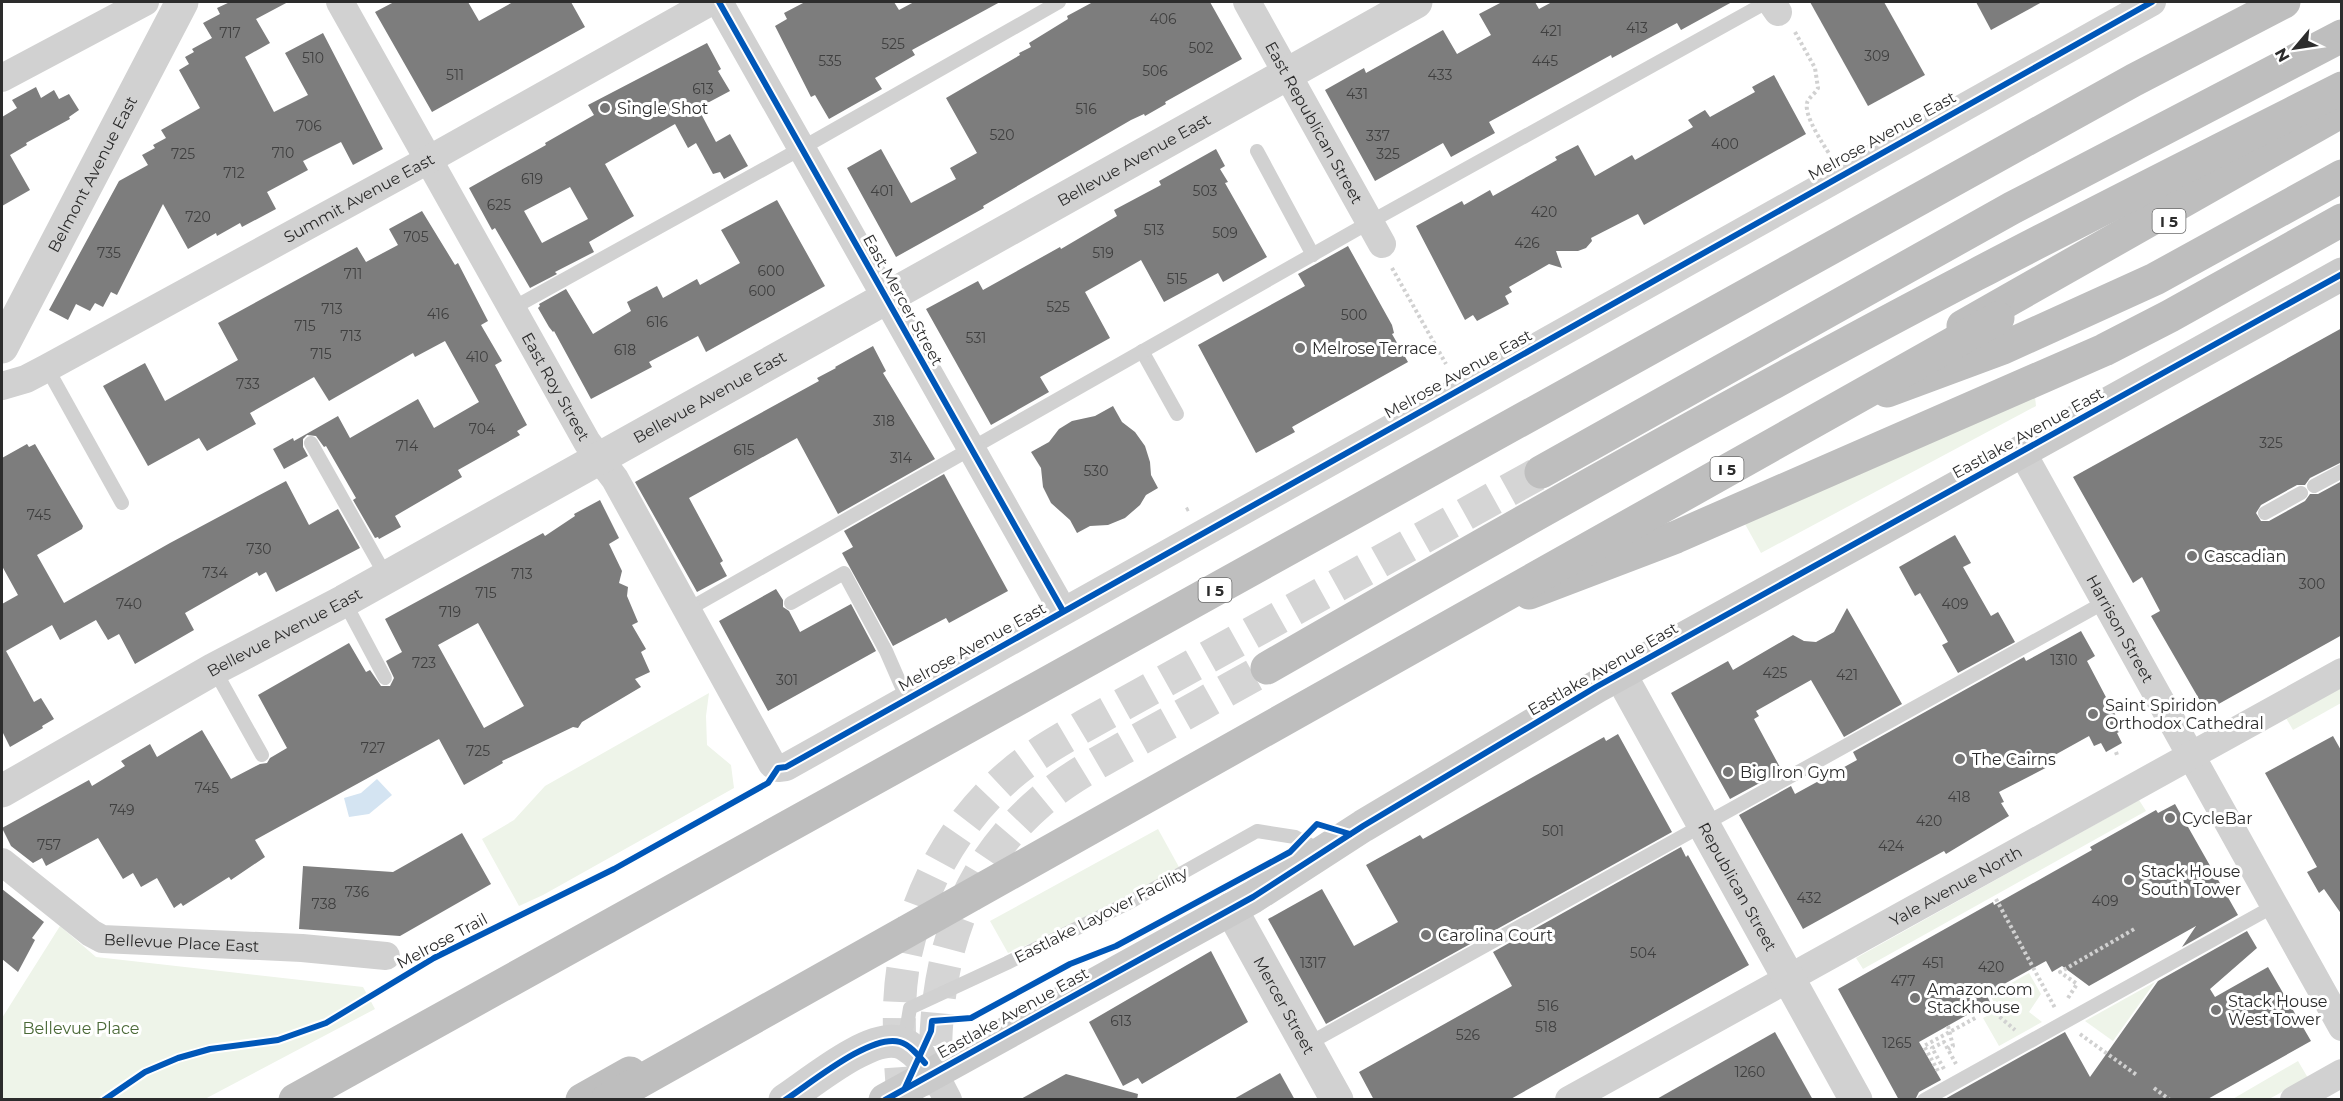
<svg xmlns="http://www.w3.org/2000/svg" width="2343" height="1101" viewBox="0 0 2343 1101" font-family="Montserrat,sans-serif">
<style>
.green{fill:#eef4e9}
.water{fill:#d4e4f2}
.building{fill:#7d7d7d;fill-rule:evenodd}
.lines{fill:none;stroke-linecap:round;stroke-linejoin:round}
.motorway-tunnel{stroke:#d5d5d5;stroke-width:33;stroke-dasharray:33 16;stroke-linecap:butt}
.path{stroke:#d1d1d1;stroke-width:4;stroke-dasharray:3 3;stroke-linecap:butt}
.service{stroke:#d1d1d1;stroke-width:14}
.minor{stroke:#d1d1d1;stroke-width:28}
.tertiary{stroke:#d1d1d1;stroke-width:33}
.secondary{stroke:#cacaca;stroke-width:33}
.motorway{stroke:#bebebe;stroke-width:33}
.motorway-bridge{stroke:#bebebe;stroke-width:33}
.cycleway-casing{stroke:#fff;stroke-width:10}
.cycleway{stroke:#0057b8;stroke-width:6}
.poi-dot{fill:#767676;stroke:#fff;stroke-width:2}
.labels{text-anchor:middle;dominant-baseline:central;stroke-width:6;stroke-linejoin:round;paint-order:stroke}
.number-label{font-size:14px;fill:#404040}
.shield{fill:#fff;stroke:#6b6b6b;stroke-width:1.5}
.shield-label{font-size:15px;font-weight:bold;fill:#2c2c2c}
.poi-label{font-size:16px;fill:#2c2c2c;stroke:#fff;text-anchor:start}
.street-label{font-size:16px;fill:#2c2c2c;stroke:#fff}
.park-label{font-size:16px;fill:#4a6937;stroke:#fff}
</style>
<rect width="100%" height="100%" fill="#fff"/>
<g class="green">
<polygon points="2035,397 2036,406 1761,553 1745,524"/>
<polygon points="2341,688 2341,703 2293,730 2286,718"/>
<polygon points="709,693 706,716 707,745 731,765 734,788 543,895 519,906 482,839 514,820 545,786"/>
<polygon points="2139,800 2146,811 1863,969 1856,958"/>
<polygon points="1158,829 1185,878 1008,953 990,921"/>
<polygon points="60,926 96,957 363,987 375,1009 203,1100 2,1099 2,1018"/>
<polygon points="2029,973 2041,994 2029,1012 2042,1022 1999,1046 1983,1018 1998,1010 1990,995"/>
<polygon points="2155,982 2113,1041 2085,1021"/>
<polygon points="2298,1061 2308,1078 2269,1099 2231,1100"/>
</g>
<polygon class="water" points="377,779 392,795 369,814 349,817 344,798 361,793"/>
<g class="building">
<polygon points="230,2 288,2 256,19 270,43 245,57 274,112 308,95 285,53 323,33 383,149 353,165 341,142 303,161 308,170 267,192 276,209 242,227 240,223 217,236 216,233 188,249 163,204 117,295 111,292 103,307 95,303 90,311 76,304 68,320 49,310 119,181 148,165 142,155 155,148 153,145 166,138 161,130 200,108 179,70 189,64 185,57 194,52 192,49 212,38 203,23 220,14 217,8"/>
<polygon points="394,2 468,2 479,21 513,2 571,2 585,27 432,112 375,12"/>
<polygon points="805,2 894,2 899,10 914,2 1000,2 912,50 915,55 875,78 882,89 829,119 815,95 811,97 775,26 787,19 784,13"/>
<polygon points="1093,2 1210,2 1242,59 1165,102 1166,104 1145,116 1144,114 1131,120 983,206 984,208 896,257 847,168 881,149 911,203 956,179 950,168 977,153 946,98 1020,55 1019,53 1031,47 1029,43 1068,19 1067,16"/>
<polygon points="1502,2 1535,2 1539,9 1552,2 1732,2 1681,30 1677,23 1612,58 1611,55 1489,122 1495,133 1451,157 1443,143 1375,181 1325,90 1364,68 1366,73 1443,30 1457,54 1491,35 1479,14"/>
<polygon points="1810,2 1884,2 1925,75 1868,106"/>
<polygon points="1976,2 2042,2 1991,30"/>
<path d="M707 43 721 69 718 71 730 91 698 108 716 142 730 134 748 166 724 179 720 172 713 174 696 143 688 148 675 124 605 164 634 216 589 242 594 252 555 272 557 274 530 288 495 228 492 230 469 188 546 145 545 143 594 115 588 105ZM570 187 588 219 542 243 524 211Z"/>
<polygon points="1774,75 1806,134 1644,225 1638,214 1591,238 1592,241 1586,248 1578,251 1556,251 1562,268 1549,264 1509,287 1512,292 1505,296 1509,304 1477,321 1473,315 1465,320 1416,226 1462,201 1464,205 1490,190 1493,196 1557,160 1555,157 1578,145 1595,176 1632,155 1635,160 1693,127 1688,120 1705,110 1710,117 1755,92 1752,87"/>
<polygon points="36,87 41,98 54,90 59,99 69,94 79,110 69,117 70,119 26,143 27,145 10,155 30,190 2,206 2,117 17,108 12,100"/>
<polygon points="1216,149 1225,166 1220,169 1228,182 1225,183 1267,257 1223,282 1218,273 1164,302 1141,260 1085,292 1110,338 1040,377 1049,392 991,425 926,309 978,281 983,290 1060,247 1061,249 1117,216 1114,210 1161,185 1159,181"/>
<polygon points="777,200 825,286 706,352 698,336 649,362 652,367 591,399 554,331 553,332 549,327 538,308 540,306 539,304 566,289 593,334 631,311 627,302 657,286 663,298 697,279 700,285 740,263 721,230"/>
<polygon points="422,211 455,265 458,263 488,321 481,325 502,361 495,365 527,425 517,431 520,435 458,470 462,477 395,516 401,527 379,539 378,537 375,538 353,500 356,498 326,446 324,447 316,436 307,435 303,439 303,447 308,456 284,469 273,449 293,438 294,441 338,416 350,438 418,399 434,428 479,402 445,341 415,357 413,353 329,401 314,377 250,413 256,424 207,451 199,438 148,466 103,386 145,363 165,401 238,360 218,323 357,247 366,262 398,245 389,229"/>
<polygon points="1348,246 1392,325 1394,333 1392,334 1408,362 1292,427 1295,432 1256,453 1198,345 1305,286 1298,274"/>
<polygon points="2342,328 2342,462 2310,478 2305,485 2297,485 2261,505 2256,513 2261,521 2269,521 2305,501 2310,494 2318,494 2342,481 2342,635 2206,711 2151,616 2160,611 2142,577 2133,583 2073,477"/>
<polygon points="873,346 886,371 883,373 935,459 838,514 797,438 689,498 723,561 720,563 727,576 697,592 635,482 819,381 817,378 836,368 835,367"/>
<polygon points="1113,406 1122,422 1135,432 1145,446 1150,462 1151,475 1158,488 1146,495 1140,505 1125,518 1108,525 1090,526 1077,533 1070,520 1051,503 1043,487 1041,468 1031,452 1049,442 1059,429 1072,421 1095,416"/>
<polygon points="27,444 29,447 35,444 83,526 82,529 37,555 64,603 170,543 286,481 309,525 338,509 360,548 276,592 266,572 259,576 257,572 185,613 194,630 135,664 119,634 108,640 96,620 60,640 52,625 6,651 34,702 41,698 54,719 42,726 43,728 10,747 2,731 2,604 18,595 2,566 2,458"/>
<polygon points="944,474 1008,591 949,623 946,618 893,646 842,553 853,547 844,531"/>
<path d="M600 500 619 538 609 544 622 571 619 583 628 587 627 596 638 622 632 625 646 649 641 652 650 672 635 679 641 687 582 722 578 728 573 727 502 761 503 763 464 785 439 739 255 840 265 857 231 880 229 877 183 906 181 903 174 908 157 878 141 887 133 873 123 879 98 838 46 866 42 858 33 863 11 846 2 828 89 780 92 786 125 766 121 761 150 744 157 757 202 730 231 779 260 764 267 763 270 758 287 748 258 695 349 643 366 672 370 670 381 686H390L394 678 386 661 402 652 385 619 543 533 545 536 575 516 574 514ZM478 623 524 706 484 728 438 645Z"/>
<polygon points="1955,535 1971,563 1963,567 1991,616 1998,612 2015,642 1958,673 1942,645 1948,642 1920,593 1915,596 1899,567"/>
<polygon points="776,589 783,600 783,607 789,611 800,632 851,604 876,651 768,711 719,621"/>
<polygon points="1847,608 1902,704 1844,737 1811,680 1756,711 1759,716 1754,719 1782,771 1730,799 1671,693 1728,661 1733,670 1793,635 1804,641 1816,642 1834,632"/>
<polygon points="2081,631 2095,656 2087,661 2118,720 2116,721 2121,731 2117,733 2122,743 2106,752 2101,743 2094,746 2089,736 2053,756 2057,762 1999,792 2004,802 2001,803 2009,816 1946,854 1944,851 1803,929 1739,815 1791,786 1795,794 1857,760 1853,752 2024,657 2026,661"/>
<polygon points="1618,734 1672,832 1326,1024 1268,919 1322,889 1354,946 1398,922 1366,865 1420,835 1423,839 1604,737 1606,741"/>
<polygon points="2333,736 2342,752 2342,915 2324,889 2319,893 2307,872 2317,867 2265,773"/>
<polygon points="2175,804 2238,915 2182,947 2196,926 2089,986 2062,966 2052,972 2046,961 1986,994 1990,1002 1919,1042 1941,1080 1919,1092 1915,1100 1899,1100 1838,989 1993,902 1994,905 2092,850 2090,847 2156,810 2158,813"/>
<polygon points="462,833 491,884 400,936 299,929 303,866 393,872"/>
<polygon points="1681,847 1686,857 1688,855 1749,965 1509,1100 1374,1100 1359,1072 1512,986 1493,952"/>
<polygon points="2,889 44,922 32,938 35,940 18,972 2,959"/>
<polygon points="2247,931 2257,948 2210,989 2215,997 2268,967 2311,1041 2206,1100 1943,1100 2065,1032 2090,1077 2158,981"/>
<polygon points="1211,951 1248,1022 1142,1084 1138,1078 1123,1086 1089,1022"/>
<polygon points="1775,1032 1813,1100 1655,1100"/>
<polygon points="1280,1073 1295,1100 1232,1100"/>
<polygon points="1066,1074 1138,1094 1137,1100 1019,1100"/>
</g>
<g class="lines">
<g class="motorway-tunnel">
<path d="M936 1095C931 982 951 879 1040 802 1069 777 1103 760 1136 741 1180 717 1223 692 1267 668"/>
<path d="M903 1100C900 1055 896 1006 904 962 918 890 954 822 1011 774 1033 755 1059 741 1084 726L1541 472"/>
</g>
<g class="path">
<path d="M1795 32 1815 68 1818 88C1816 93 1808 98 1807 103 1804 116 1823 144 1830 155"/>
<polyline points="1392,268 1446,364"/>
<polyline points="1186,510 1190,508"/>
<polyline points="2116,752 2117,755"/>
<polyline points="1996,899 2055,1008"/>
<polyline points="2068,998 2077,984 2060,972 2136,928"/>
<polyline points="1986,1005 2015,1030"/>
<polyline points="1948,1026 1953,1046 1948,1049"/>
<polyline points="2080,1034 2138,1076"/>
<polyline points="1944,1069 1932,1048 1944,1042 1956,1064"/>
<polyline points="1938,1071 1924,1046 1977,1017"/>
<polyline points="2154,1088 2170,1100"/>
</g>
<g class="service">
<polyline points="1257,151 1313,255"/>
<polyline points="511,309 802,148 1059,2"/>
<polyline points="1142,351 1177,414"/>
<polyline points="47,368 122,503"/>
<polyline points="311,443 386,576"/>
<polyline points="2314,486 2342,471"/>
<polyline points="2265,513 2301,493"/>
<polyline points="344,601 385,678"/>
<polyline points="791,603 844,573 886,651 907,699"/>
<polyline points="687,610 1370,222 1767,2"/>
<polyline points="214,669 262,755"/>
<polyline points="899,1042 907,1026 910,1008 1007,963 1132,901 1257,831 1295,837 1321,851"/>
<polyline points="1306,1045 2105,602"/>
<polyline points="1924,1100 2274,906"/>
</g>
<g class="minor">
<path id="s1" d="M340 2 587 442 615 479 772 764 778 768 786 767 2152 2"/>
<polyline points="719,2 1063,611"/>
<path id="s2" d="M1247 2 1382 244"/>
<polyline points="1771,2 1778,12"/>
<polyline points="2,78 145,2"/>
<path id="s3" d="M2 386 26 379 47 368 428 160 710 2"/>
<path id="s4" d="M2022 452 2342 1027"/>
<path id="s5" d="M2 862 91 933 102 939 302 948 386 956"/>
<polyline points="933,1071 948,1100"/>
<path id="s6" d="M1569 1100 2342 672"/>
<polyline points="2294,1100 2342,1073"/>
</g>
<g class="tertiary">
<path id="s7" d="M2 347 182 2"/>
<path id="s8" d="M1620 674 1856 1100"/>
<path id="s9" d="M2 791 214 669 344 601 1416 2"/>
<path id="s10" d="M1231 909 1337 1100"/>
<path d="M785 1100C811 1083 868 1035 898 1042 912 1045 924 1061 933 1071"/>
</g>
<polyline class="secondary" points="885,1100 1253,897 1363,826 1596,687 2342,274"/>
<g class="motorway">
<polyline points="1963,326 2342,111"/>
<polyline points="1887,391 2003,348 2155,279 2342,176"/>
<polyline points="1541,472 2012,208 2342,36"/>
<polyline points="1529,593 1676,537 2104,350 2170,316 2342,220"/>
<path d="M1267 668C1501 533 1736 400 1975 275 2097 211 2219 150 2342 88"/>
<polyline points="295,1100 2134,80 2284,2"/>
<polyline points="582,1100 630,1073"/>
</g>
<polyline class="motorway-bridge" points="607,1100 1998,318"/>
<g class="cycleway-casing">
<g id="cycleway">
<polyline points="719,2 1063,611"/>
<polyline points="905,1088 931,1031 932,1021 971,1018 1070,964 1116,946 1290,852 1317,824 1350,834"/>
<polyline points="104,1100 145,1072 178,1058 210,1049 278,1040 326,1023 434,958 614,869 768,783 778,768 786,767 2152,2"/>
<path d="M785 1100C810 1084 871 1033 900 1042 910 1045 918 1055 925 1063"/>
<polyline points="885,1100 1253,897 1363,826 1596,687 2342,274"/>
</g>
</g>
<use href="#cycleway" class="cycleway"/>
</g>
<g class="poi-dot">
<circle cx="605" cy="108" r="6"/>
<circle cx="1300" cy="348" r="6"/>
<circle cx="2192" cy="556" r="6"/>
<circle cx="2093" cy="714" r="6"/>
<circle cx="1960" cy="759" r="6"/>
<circle cx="1728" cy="772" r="6"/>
<circle cx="2170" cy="818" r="6"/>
<circle cx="2129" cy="880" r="6"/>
<circle cx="1426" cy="935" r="6"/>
<circle cx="1915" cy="998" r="6"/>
<circle cx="2216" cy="1010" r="6"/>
</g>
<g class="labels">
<g class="number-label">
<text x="1163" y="19">406</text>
<text x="1637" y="28">413</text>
<text x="1551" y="31">421</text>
<text x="230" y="33">717</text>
<text x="893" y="44">525</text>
<text x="1201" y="48">502</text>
<text x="1877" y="56">309</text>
<text x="313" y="58">510</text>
<text x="830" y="61">535</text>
<text x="1545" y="61">445</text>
<text x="1155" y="71">506</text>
<text x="455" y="75">511</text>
<text x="1440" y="75">433</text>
<text x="703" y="89">613</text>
<text x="1357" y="94">431</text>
<text x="1086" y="109">516</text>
<text x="309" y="126">706</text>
<text x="1002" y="135">520</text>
<text x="1378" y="136">337</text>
<text x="1725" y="144">400</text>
<text x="283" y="153">710</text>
<text x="183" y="154">725</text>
<text x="1388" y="154">325</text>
<text x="234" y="173">712</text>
<text x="532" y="179">619</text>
<text x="882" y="191">401</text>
<text x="1205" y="191">503</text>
<text x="499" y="205">625</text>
<text x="1544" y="212">420</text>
<text x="198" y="217">720</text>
<text x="1154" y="230">513</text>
<text x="1225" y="233">509</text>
<text x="416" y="237">705</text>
<text x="1527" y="243">426</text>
<text x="109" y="253">735</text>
<text x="1103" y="253">519</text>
<text x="771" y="271">600</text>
<text x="353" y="274">711</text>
<text x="1177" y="279">515</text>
<text x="762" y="291">600</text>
<text x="1058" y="307">525</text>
<text x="332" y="309">713</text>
<text x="438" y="314">416</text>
<text x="1354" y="315">500</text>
<text x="657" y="322">616</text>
<text x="305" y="326">715</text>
<text x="351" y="336">713</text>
<text x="976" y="338">531</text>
<text x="625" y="350">618</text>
<text x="321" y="354">715</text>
<text x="477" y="357">410</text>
<text x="248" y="384">733</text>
<text x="884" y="421">318</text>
<text x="482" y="429">704</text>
<text x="2271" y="443">325</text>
<text x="407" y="446">714</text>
<text x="744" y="450">615</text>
<text x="901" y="458">314</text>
<text x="1096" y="471">530</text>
<text x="39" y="515">745</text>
<text x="259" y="549">730</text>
<text x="215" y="573">734</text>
<text x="522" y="574">713</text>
<text x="2312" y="584">300</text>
<text x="486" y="593">715</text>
<text x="129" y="604">740</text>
<text x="1955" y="604">409</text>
<text x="450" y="612">719</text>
<text x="2064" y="660">1310</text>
<text x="424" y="663">723</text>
<text x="1775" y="673">425</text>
<text x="1847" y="675">421</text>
<text x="787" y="680">301</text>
<text x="373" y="748">727</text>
<text x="478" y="751">725</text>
<text x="207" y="788">745</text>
<text x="1959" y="797">418</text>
<text x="122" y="810">749</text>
<text x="1929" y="821">420</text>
<text x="1553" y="831">501</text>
<text x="49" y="845">757</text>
<text x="1891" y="846">424</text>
<text x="357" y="892">736</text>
<text x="1809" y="898">432</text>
<text x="2105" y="901">409</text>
<text x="324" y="904">738</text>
<text x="1643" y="953">504</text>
<text x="1313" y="963">1317</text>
<text x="1933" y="963">451</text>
<text x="1991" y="967">420</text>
<text x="1903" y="981">477</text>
<text x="1548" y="1006">516</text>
<text x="1121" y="1021">613</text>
<text x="1546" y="1027">518</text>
<text x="1468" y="1035">526</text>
<text x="1897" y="1043">1265</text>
<text x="1750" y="1072">1260</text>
</g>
<g class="shield">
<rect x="2152.5" y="209" width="33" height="24" rx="4.5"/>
<rect x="1710.5" y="457" width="33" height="24" rx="4.5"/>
<rect x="1198.5" y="578" width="33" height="24" rx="4.5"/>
</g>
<g class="shield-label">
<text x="2169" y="221">I 5</text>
<text x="1727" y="469">I 5</text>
<text x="1215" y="590">I 5</text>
</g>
<g class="poi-label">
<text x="617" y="108">Single Shot</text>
<text x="1312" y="348">Melrose Terrace</text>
<text x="2204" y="556">Cascadian</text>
<text x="2105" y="705">Saint Spiridon<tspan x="2105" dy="18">Orthodox Cathedral</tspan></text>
<text x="1972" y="759">The Cairns</text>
<text x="1740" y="772">Big Iron Gym</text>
<text x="2182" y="818">CycleBar</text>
<text x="2141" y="871">Stack House<tspan x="2141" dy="18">South Tower</tspan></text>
<text x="1438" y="935">Carolina Court</text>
<text x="1927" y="989">Amazon.com<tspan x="1927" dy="18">Stackhouse</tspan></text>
<text x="2228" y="1001">Stack House<tspan x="2228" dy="18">West Tower</tspan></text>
</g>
<g class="street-label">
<text stroke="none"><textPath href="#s2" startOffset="138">East Republican Street</textPath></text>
<text transform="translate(1882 136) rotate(-29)">Melrose Avenue East</text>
<text stroke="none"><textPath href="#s9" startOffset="1296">Bellevue Avenue East</textPath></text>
<text stroke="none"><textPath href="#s7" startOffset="195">Belmont Avenue East</textPath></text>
<text stroke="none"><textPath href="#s3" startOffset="404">Summit Avenue East</textPath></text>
<text transform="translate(903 300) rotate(61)">East Mercer Street</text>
<text transform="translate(1458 374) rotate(-29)">Melrose Avenue East</text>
<text stroke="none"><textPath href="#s1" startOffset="441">East Roy Street</textPath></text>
<text stroke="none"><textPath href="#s9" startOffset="810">Bellevue Avenue East</textPath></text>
<text transform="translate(2028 433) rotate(-29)">Eastlake Avenue East</text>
<text stroke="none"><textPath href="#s4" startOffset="202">Harrison Street</textPath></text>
<text stroke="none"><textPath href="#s9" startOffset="324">Bellevue Avenue East</textPath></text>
<text transform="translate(972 647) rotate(-29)">Melrose Avenue East</text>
<text transform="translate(1603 669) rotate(-30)">Eastlake Avenue East</text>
<text stroke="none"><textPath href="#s6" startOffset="442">Yale Avenue North</textPath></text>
<text stroke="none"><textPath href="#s8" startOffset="243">Republican Street</textPath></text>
<text transform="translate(1101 915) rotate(-27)">Eastlake Layover Facility</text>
<text stroke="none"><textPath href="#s5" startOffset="206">Bellevue Place East</textPath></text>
<text transform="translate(442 941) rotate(-28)">Melrose Trail</text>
<text stroke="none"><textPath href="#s10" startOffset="110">Mercer Street</textPath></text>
<text transform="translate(1013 1013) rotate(-29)">Eastlake Avenue East</text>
</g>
<g class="park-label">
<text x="81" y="1028">Bellevue Place</text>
</g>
</g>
<rect width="2343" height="1101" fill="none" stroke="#2c2c2c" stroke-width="6"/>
<g transform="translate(2295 48) rotate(241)" stroke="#ffffff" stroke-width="4.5" paint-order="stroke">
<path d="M0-4.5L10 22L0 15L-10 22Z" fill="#2c2c2c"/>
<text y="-9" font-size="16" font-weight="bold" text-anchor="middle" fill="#2c2c2c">N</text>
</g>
</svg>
